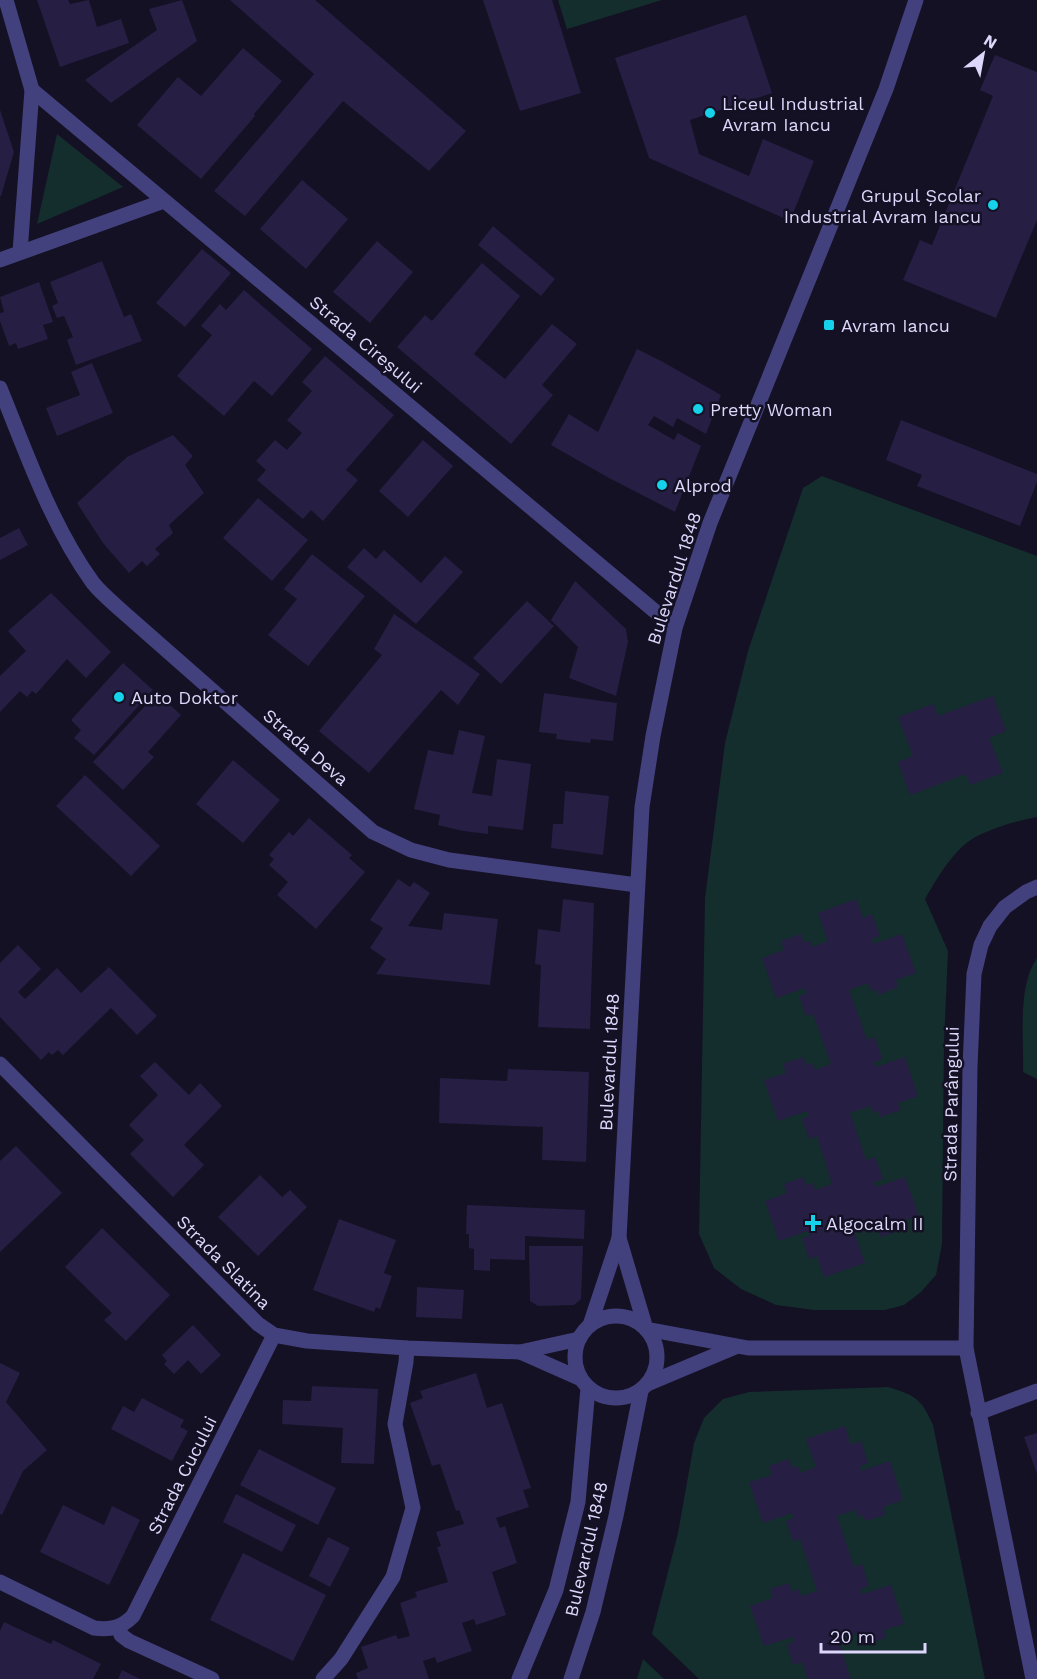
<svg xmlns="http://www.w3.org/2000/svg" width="1037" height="1679" viewBox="0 0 1037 1679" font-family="'Work Sans',sans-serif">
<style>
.green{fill:#142d2d}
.building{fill:#261e43}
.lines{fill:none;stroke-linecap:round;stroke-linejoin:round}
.minor{stroke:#43407e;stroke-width:15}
.poi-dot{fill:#15d1ea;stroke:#141124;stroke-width:2}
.labels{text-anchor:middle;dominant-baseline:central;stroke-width:5;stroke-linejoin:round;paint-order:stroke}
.poi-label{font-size:18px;fill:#dcd7fb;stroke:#141124;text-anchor:start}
.street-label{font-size:18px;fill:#dcd7fb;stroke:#141124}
</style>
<rect width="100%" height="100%" fill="#141124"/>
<g class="green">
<polygon points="558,0 662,0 567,29"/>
<polygon points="57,134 123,187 37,224"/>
<path d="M822 476 1037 556V817C1016 821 979 831 963 846 947 861 936 880 925 899L948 951 944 1043 942 1244 936 1275 921 1292 904 1305 885 1310H814L776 1305 741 1289 714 1268 699 1234 705 898 725 743 748 651 803 488Z"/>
<path d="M1037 958V1079L1023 1072C1024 1038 1017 987 1037 958Z"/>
<path d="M888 1387C916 1396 921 1398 933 1425L985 1679H699L652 1634 678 1533 694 1443 704 1418 723 1399 749 1392Z"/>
<polygon points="643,1659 664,1679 637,1679"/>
</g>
<g class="building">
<polygon points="37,0 68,0 70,4 89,0 97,27 121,19 129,43 60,67"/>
<polygon points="182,0 197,41 111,103 85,80 157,30 149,9"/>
<polygon points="230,0 315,0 466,131 429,171 343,101 245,216 214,191 314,74"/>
<polygon points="483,0 552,0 581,93 520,111"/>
<polygon points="746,15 772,93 690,120 699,154 749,176 763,139 814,161 790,221 649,158 615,58"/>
<polygon points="243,48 282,81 254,114 255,116 201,179 137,125 178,77 201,96"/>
<polygon points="995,55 1037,72 1037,220 996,318 903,280 920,240 932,245 993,96 980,90"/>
<polygon points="0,110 14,152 1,196 0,196"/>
<polygon points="302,180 348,219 306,269 260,229"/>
<polygon points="493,226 555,279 541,296 478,245"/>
<polygon points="377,241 413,272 370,323 333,292"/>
<polygon points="202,249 231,273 185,327 156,303"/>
<polygon points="102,261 124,317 131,314 142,341 76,365 67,340 73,337 64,316 57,318 52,306 58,303 50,282"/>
<polygon points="482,263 520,296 474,354 505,379 552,324 577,344 542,385 553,395 511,444 397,347 425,315 432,321"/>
<polygon points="39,282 53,322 43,325 48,339 18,349 16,343 9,346 0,321 0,313 4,312 0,297"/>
<polygon points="244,290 312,349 272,396 254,381 224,416 177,376 212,335 201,326 220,304 226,310"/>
<polygon points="637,349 663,362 721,395 706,434 677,418 673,427 654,416 648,425 674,440 678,433 701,446 675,512 609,478 551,445 569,414 598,432"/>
<polygon points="325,356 394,415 346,470 358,480 323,521 311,510 303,519 257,480 266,470 256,461 275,440 287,450 302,433 287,420 312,391 302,382"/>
<polygon points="92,363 113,413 57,436 46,408 80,395 71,372"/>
<polygon points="901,420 1037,474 1037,482 1020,526 917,486 922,475 886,460"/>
<polygon points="173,435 193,456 185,465 204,493 169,525 173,533 155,549 160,554 147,566 142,561 129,573 103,543 77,503 127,457"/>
<polygon points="423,440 453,466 408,517 379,491"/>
<polygon points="258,498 308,540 272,581 223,538"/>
<polygon points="19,528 28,545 0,560 0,538"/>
<polygon points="364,548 376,559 384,550 421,583 445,556 463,572 416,624 347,567"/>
<polygon points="312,554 365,596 308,666 268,635 297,599 284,589"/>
<polygon points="575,581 626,629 628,642 616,696 569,678 578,647 551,620"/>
<polygon points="51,593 111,652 86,678 67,659 36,694 32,691 27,697 20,691 0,712 0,676 26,651 8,631"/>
<polygon points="527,601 554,626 501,684 473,658"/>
<polygon points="394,614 480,674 458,705 441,690 369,773 319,731 382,655 374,649"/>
<polygon points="123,663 153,690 94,755 74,738 81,730 71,720"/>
<polygon points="157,693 181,715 148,752 154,757 123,790 93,762"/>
<polygon points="544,693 617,703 613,741 591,739 590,743 556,739 557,734 539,732"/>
<polygon points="993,696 1006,731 989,738 1003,773 970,785 966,774 910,795 898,762 913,756 898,717 933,704 938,716"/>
<polygon points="459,730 485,736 472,793 492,796 497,759 531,764 523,830 488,826 488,834 463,831 438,825 440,815 414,809 428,750 453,755"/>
<polygon points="233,760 280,800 243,843 196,804"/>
<polygon points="85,775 160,846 131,876 56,806"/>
<polygon points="565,791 609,796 603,855 551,848 553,824 563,824"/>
<polygon points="309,818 352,855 349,858 365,872 316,929 277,895 288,882 269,865 274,859 269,855 289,832 293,836"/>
<polygon points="398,879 410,887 414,882 430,893 408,926 442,930 444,913 498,919 490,985 376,974 386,959 370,948 383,928 370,920"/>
<polygon points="563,899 594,903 590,1029 538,1027 541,965 535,964 538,929 560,932"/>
<polygon points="856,899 863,918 872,914 880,936 872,939 873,944 902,934 916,973 896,980 898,987 878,995 876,989 871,991 868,983 849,990 867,1040 875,1037 882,1059 874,1062 876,1067 905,1057 918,1096 898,1103 901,1110 880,1117 878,1111 873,1113 871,1106 850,1113 866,1160 875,1157 883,1179 874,1182 876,1187 905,1177 919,1216 899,1222 901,1230 881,1237 879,1231 874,1233 871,1226 854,1232 865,1263 824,1277 817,1256 809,1259 802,1238 810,1236 808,1231 779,1241 765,1201 787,1193 784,1184 803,1177 806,1185 813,1183 815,1190 832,1184 817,1136 809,1139 802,1119 809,1116 807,1111 778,1121 764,1080 786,1073 783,1064 803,1057 806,1065 812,1063 815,1070 831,1064 813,1014 806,1016 799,996 807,993 805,988 776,998 762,958 784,950 781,941 801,934 804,943 810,940 812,947 828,941 818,913"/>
<polygon points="18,945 41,969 18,992 25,999 57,968 81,993 109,967 157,1016 137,1035 111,1008 63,1055 58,1050 52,1055 49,1052 41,1060 0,1017 0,963"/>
<polygon points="155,1062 189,1095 200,1083 222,1106 184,1145 204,1165 173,1197 130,1154 144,1140 129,1125 158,1095 140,1076"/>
<polygon points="508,1069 589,1072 586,1162 542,1160 543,1127 439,1123 440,1078 507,1081"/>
<polygon points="16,1146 62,1193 0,1252 0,1161"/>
<polygon points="260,1175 282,1197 290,1190 307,1207 258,1256 218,1217"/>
<polygon points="467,1205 585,1210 584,1239 525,1236 525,1260 490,1259 490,1271 474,1270 474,1249 469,1248 469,1234 466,1234"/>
<polygon points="339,1219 396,1240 384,1273 392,1276 380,1309 376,1307 374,1312 313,1290"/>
<polygon points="102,1228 170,1295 126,1341 104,1320 112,1313 65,1267"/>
<polygon points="529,1246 583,1246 581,1299 574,1305 538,1306 530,1301"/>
<polygon points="417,1287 464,1290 462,1319 416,1317"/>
<polygon points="193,1325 221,1355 201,1374 188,1360 174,1374 164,1364 167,1361 162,1355"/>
<polygon points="0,1363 20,1373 6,1402 47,1450 23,1471 2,1515 0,1514"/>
<polygon points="476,1373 487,1408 502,1403 531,1488 523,1490 529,1507 496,1518 500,1528 505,1526 517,1563 492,1572 506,1615 476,1625 474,1619 462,1623 472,1651 437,1663 435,1657 423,1661 429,1679 358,1679 356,1673 368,1668 361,1647 396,1635 398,1639 410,1636 400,1603 417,1597 415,1592 448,1582 437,1547 441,1546 436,1532 464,1524 459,1510 456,1511 440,1464 432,1466 410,1403 423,1398 420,1391"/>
<polygon points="312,1386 378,1389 374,1464 341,1463 343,1428 282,1424 283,1400 311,1401"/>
<polygon points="142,1398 184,1420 180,1427 188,1431 172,1461 111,1429 123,1406 134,1412"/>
<polygon points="845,1426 851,1445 861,1441 868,1463 860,1466 861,1471 890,1461 903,1500 883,1507 885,1515 865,1521 863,1515 858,1517 855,1510 837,1516 854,1567 862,1564 869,1586 860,1589 862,1594 891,1585 904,1624 884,1630 886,1638 866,1644 864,1639 859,1641 856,1633 838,1639 851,1679 808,1679 802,1662 793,1665 787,1644 794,1642 793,1637 764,1646 750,1606 773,1598 770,1589 789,1583 792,1592 799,1589 801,1596 817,1591 800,1539 793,1541 786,1521 794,1518 792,1513 763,1523 749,1482 772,1475 769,1466 789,1459 792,1468 798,1466 800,1473 816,1467 806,1439"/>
<polygon points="1037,1433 1037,1474 1024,1437"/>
<polygon points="259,1449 336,1488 318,1525 240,1485"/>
<polygon points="236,1494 296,1525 282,1552 223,1522"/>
<polygon points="63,1505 104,1525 112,1506 140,1520 109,1585 40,1552"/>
<polygon points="328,1537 350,1548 330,1587 309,1576"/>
<polygon points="243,1553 326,1595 293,1661 210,1620"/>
<polygon points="4,1622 51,1644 53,1640 101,1664 93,1679 0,1679 0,1631"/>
<polygon points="122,1670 140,1679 118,1679"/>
</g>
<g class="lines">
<g class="minor">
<polyline points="6,0 32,90 20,252"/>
<polyline points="32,90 675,628"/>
<polyline points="0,260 164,201"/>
<path d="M0 388C27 454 51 525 93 583 101 593 113 603 123 612L373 832 411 850 449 860 637 885"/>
<polyline points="0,1064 258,1324 274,1335 307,1341 407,1348 520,1352 579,1339"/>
<polyline points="619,1238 646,1329 748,1348 966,1348"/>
<circle cx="616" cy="1357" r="41"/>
<polyline points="590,1325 619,1238 642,807 653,736 675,628 710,523 886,89 916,0"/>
<polyline points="520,1352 581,1379"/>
<polyline points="647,1384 735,1347"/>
<polyline points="978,1413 1037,1391"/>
<path d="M0 1582 94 1628C111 1630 121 1628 133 1616L274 1335"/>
<polyline points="119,1628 121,1635 129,1641 212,1679"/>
<polyline points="323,1679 341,1659 393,1577 413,1508 395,1424 406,1362 407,1348"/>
<polyline points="519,1679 556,1590 578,1502 588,1388"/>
<polyline points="571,1679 593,1612 616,1516 641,1391"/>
<polyline points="1033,1679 966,1348 970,1067 974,974 981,945 990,926 1005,907 1026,892 1037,887"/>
</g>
</g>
<g class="poi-dot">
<circle cx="710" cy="113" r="6"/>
<circle cx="993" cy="205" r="6"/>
<rect x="823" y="319" width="12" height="12" rx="3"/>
<circle cx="698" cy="409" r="6"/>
<circle cx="662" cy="485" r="6"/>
<circle cx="119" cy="697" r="6"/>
<path d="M810 1214h6v6h6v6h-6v6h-6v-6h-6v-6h6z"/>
</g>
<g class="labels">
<g class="poi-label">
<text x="722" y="103">Liceul Industrial<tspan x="722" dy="21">Avram Iancu</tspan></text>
<text x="981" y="195" text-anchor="end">Grupul Școlar<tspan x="981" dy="21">Industrial Avram Iancu</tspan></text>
<text x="841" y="325">Avram Iancu</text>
<text x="710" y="409">Pretty Woman</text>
<text x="674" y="485">Alprod</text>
<text x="131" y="697">Auto Doktor</text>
<text x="826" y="1223">Algocalm II</text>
</g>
<g class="street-label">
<text transform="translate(366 344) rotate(40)">Strada Cireșului</text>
<text transform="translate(674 578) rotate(-72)">Bulevardul 1848</text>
<text transform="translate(306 747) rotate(41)">Strada Deva</text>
<text transform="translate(609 1062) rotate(-87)">Bulevardul 1848</text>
<text transform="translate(951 1104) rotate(-89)">Strada Parângului</text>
<text transform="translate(224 1262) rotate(45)">Strada Slatina</text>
<text transform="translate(182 1475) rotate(-63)">Strada Cucului</text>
<text transform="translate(586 1549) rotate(-77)">Bulevardul 1848</text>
</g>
</g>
<g transform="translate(983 54) rotate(31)" stroke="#141124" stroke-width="4.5" paint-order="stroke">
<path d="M0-4.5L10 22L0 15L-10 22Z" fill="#dcd7fb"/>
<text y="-9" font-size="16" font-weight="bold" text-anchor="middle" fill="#dcd7fb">N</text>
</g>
<path d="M821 1643v9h104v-9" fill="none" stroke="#dcd7fb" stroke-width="3"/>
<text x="830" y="1643" font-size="18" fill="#dcd7fb" stroke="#141124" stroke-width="4.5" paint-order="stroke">20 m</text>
</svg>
